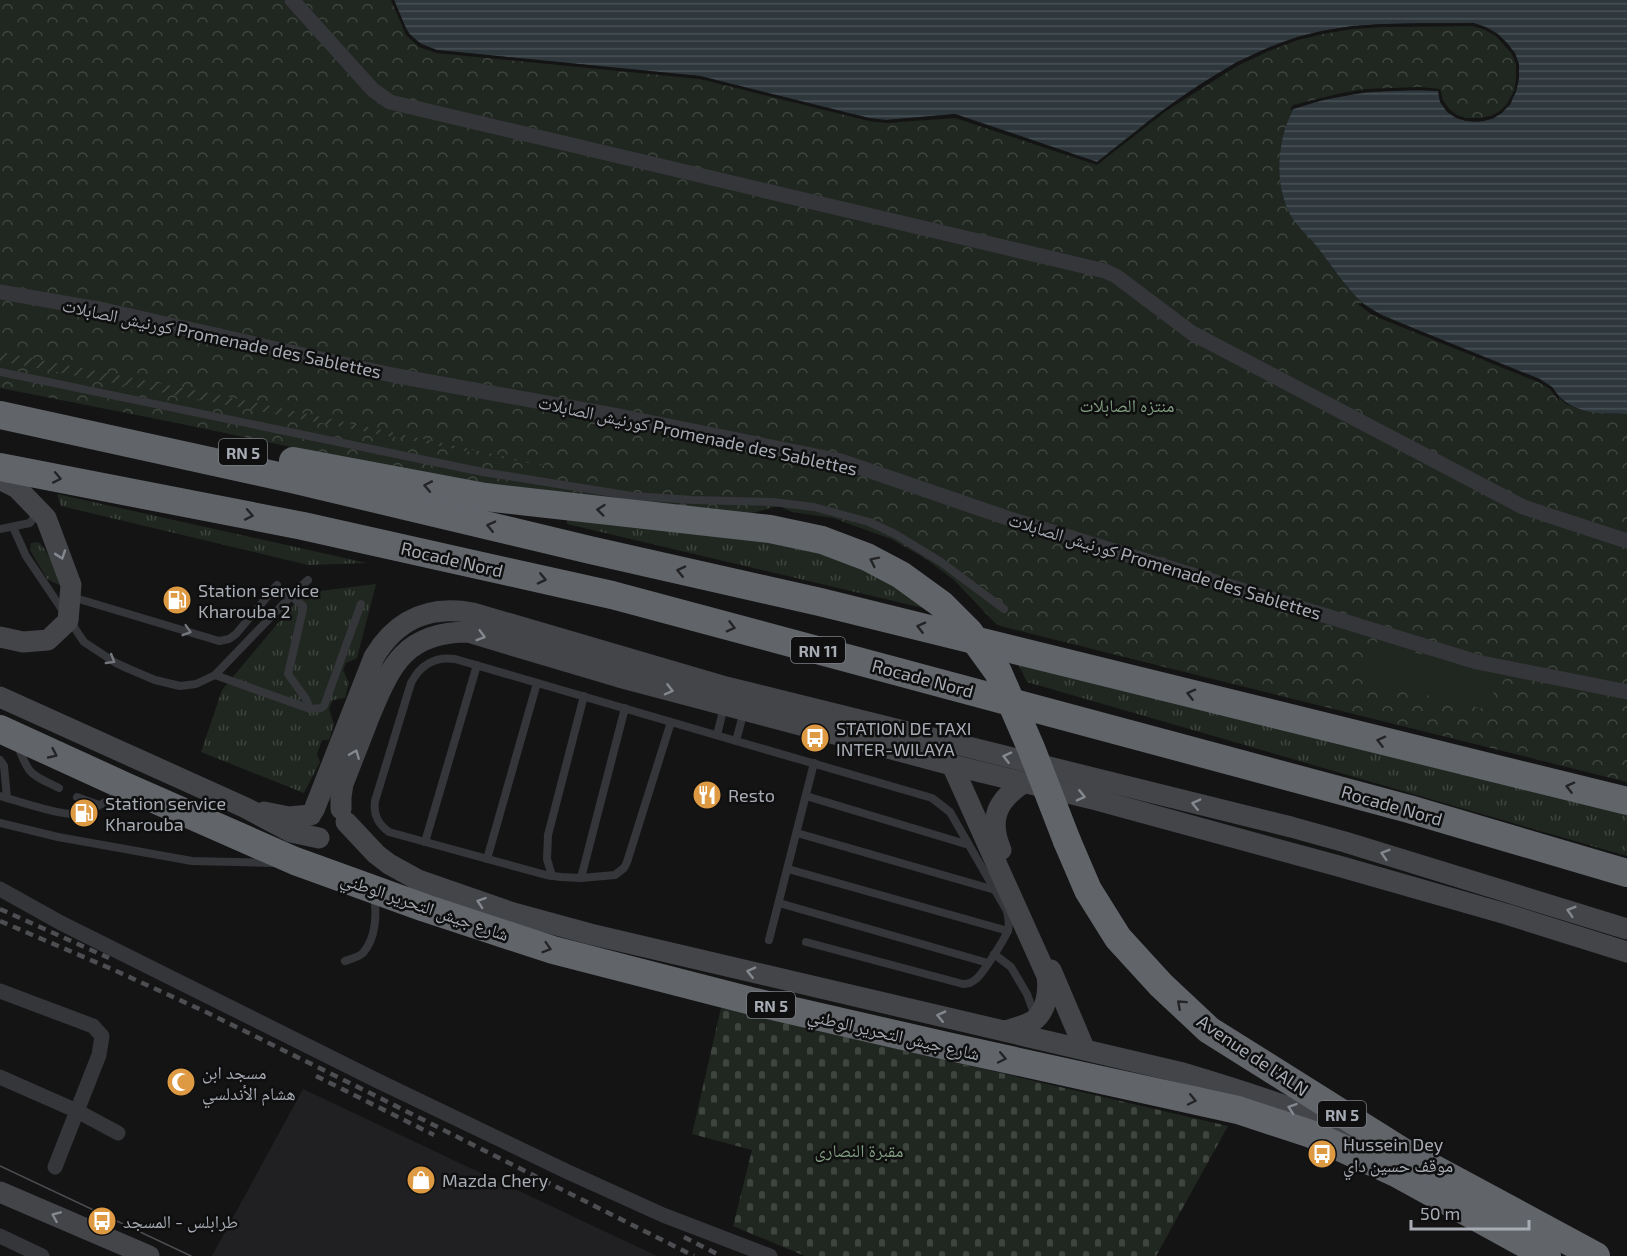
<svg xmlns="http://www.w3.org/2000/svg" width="1627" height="1256" viewBox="0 0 1627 1256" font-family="'Exo 2','Noto Naskh Arabic',sans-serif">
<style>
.built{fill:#202022}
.grass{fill:url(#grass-tufts)}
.forest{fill:url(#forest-crowns)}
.cemetery{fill:url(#cemetery-stones)}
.garden{fill:url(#garden-furrows)}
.pitch{fill:#202720}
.water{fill:url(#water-rules)}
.pier{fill:#141415}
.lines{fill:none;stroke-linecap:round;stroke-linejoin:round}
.lane{stroke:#35363a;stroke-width:8}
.street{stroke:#35363a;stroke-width:15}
.secondary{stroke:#434549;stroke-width:21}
.highway{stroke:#61656a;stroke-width:28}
.tram{stroke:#4c4e52;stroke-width:1.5}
.rail{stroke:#4c4e52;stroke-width:4.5;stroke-dasharray:8 6;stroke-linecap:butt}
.highway-bridge{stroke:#61656a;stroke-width:28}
.oneway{stroke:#242426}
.oneway2{stroke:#84888f}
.oneway3{stroke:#74777d}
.labels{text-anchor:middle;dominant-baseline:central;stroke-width:5;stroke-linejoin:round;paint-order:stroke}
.shield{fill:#0f0f10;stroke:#797d83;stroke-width:1.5}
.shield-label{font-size:16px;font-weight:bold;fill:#a7acb4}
.street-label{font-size:18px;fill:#a7acb4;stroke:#0f0f10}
.park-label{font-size:18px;fill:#819d80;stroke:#0f0f10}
.poi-label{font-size:18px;fill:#a7acb4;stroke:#0f0f10;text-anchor:start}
</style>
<defs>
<pattern id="grass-tufts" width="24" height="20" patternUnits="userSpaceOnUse" patternTransform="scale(1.5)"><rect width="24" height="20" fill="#202720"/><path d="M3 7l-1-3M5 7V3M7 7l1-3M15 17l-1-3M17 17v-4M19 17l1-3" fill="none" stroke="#3e443e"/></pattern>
<pattern id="forest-crowns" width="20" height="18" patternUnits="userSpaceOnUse" patternTransform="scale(1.5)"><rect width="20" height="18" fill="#202720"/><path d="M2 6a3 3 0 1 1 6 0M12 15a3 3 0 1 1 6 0" fill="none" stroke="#3e443e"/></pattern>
<pattern id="cemetery-stones" width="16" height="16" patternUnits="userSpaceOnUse" patternTransform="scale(1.5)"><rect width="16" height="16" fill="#202720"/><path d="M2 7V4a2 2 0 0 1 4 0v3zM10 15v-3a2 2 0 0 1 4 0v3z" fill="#3e443e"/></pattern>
<pattern id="garden-furrows" width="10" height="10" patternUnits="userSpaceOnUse" patternTransform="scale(1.5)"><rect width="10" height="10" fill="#202720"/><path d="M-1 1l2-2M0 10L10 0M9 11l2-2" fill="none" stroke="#3e443e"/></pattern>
<pattern id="water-rules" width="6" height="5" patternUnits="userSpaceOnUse" patternTransform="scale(1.5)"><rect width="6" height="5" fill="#2e373c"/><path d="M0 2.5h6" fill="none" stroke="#495156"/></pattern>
</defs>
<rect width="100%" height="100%" fill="#141415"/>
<polygon class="built" points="303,1089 657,1256 212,1256"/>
<g class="grass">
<polygon points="57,494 367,563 308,565 61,506"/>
<polygon points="567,519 770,543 826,555 854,563 936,611 567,524"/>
<path d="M38 542C47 548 58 575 59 585L47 579 30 550 31 543Z"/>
<polygon points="376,584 357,658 346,663 343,670 349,683 345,698 333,700 329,709 334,724 329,740 322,740 317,754 320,762 304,793 201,752 222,690 303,593"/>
<polygon points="1015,658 1627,812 1627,856 1027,682"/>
</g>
<path class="forest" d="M0 0H394L408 33 955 114 1137 130 1235 63 1297 37 1352 26 1473 23 1498 34 1515 53 1519 79 1509 105 1492 119 1281 145C1279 163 1278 182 1284 200 1291 220 1309 235 1321 252 1337 274 1350 295 1373 311L1540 379 1566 404 1579 409 1602 413 1627 414V782L1004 627 996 624 954 580 926 559 891 539 833 518 792 512 779 506 737 517 487 488 177 423 0 388Z"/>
<polygon class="cemetery" points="721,1008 1228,1126 1156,1256 805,1256 733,1226 752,1150 692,1134"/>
<polygon class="garden" points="0,352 224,396 580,473 0,361"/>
<polygon class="pitch" points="1371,641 1498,675 1489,710 1360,679"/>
<path class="water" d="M394 0H1627V414C1597 413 1570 415 1552 387L1373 311C1350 295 1337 273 1321 252 1312 239 1299 229 1291 216 1273 184 1277 139 1294 108 1341 93 1389 88 1438 91 1444 119 1476 131 1499 114 1502 111 1507 108 1510 105 1512 102 1513 96 1514 92 1527 57 1506 33 1473 23 1423 24 1372 21 1323 31 1236 48 1164 108 1097 162L955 114 886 120 869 118 700 76 437 50C406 40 406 28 394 0Z"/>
<g class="pier">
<polygon points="391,0 394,0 408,33 421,44 437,50 700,76 869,118 886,120 955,114 1097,162 1165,109 1235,63 1268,48 1297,37 1322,31 1352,26 1384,24 1473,23 1486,27 1498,34 1507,43 1515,53 1519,64 1519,79 1516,92 1509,105 1502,113 1492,119 1480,121 1466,121 1456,118 1447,112 1440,102 1438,91 1419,90 1366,92 1323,100 1290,110 1293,105 1342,93 1366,89 1420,87 1440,89 1443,100 1449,109 1457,115 1466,118 1480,118 1491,116 1500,111 1507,104 1514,91 1516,79 1516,64 1512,54 1496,36 1485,30 1473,26 1384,27 1352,29 1323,34 1298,40 1269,51 1237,66 1166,111 1097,165 955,118 886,123 869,121 700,79 437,53 419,47 406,35"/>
<polygon points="1362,303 1383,316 1540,379 1552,387 1559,397 1559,401 1550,389 1538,382 1382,319 1371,314 1358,304"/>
</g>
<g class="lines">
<g class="lane">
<polyline points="0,372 483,472 632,496 694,500 773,502 814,507 869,522 895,534 941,562 1004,609"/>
<polyline points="13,527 26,556 84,642 116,663 129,669 155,680 180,686 196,684 215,675 291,596 308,580"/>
<polyline points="0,529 30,523 37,513"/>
<polyline points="274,589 291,596 303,606 303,609 288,674 306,699 310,709"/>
<polyline points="72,597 219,641 229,639 236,634 277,585"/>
<polyline points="215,675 310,709 321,708 324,706 361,604"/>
<path d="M671 722 627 862 624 868 615 875 581 878 561 877 546 875 389 832C378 824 373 815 375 801L411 683C420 665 435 656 455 659L932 798 950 812 1007 911C1008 917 1010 924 1008 930 1006 937 982 975 976 979 972 983 968 984 963 984L806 942"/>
<polyline points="717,735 724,707"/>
<polyline points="736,741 744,711"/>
<path d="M18 746C29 776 31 774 59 788"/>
<polyline points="0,760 4,766 7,798"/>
<path d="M0 796C18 801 69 819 84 813 97 808 110 799 122 792"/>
<polyline points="806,796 969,845"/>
<polyline points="77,797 99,805"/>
<polyline points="0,823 58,837 192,861 274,863"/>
<polyline points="797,833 995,890"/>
<polyline points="425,842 477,665"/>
<polyline points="487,859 537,683"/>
<polyline points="788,869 1008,931"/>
<polyline points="552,876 547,859 548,835 584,696"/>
<polyline points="581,878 625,708"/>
<polyline points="779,903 988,963"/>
<polyline points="769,940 814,763"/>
<polyline points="994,954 1011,967 1027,994 1035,1016"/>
<path d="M345 961C350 959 359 957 363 953 376 938 377 914 374 896"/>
</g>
<g class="street">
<polyline points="292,0 373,90 390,102 1105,271 1116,276 1192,333 1523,507 1627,541"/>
<polyline points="0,292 104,310 392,375 613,415 841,461 1013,520 1477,662 1627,692"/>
<polyline points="0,889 61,923 378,1081 568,1172 663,1215 770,1256"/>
<polyline points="0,991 93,1026 102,1036 99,1055 55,1167"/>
<polyline points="0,1077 77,1111 118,1133"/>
<polyline points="0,1236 42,1256"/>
</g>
<g class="secondary">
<polyline points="0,479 17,488 46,518 71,585 68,621 48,640 23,642 0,637"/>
<polyline points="0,697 246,808 291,832 319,838"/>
<path d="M952 765 1047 976C1049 991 1047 1011 1033 1021 1025 1026 1014 1028 1005 1031"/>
<path d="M341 809V797L343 784C352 761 361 738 370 715 391 664 406 632 468 632L619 677 952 765 1097 800 1342 867 1506 914 1627 952"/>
<path d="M314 810 374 657C397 619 429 605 473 613L726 687 1291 827 1345 842 1627 929"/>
<polyline points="264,812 289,817 311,815"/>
<path d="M346 822 376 854 389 864 418 880 513 913 590 934 1183 1073C1240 1090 1297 1108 1351 1131"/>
<path d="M1001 850C988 819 997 801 1023 783"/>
<polyline points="1051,970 1085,1050"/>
<polyline points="0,1192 149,1256"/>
</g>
<g class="highway">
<polyline points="0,415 292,479 590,550 820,602 1627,801"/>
<polyline points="293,461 485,497"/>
<polyline points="0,467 303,526 612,595 1409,809 1627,873"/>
<polyline points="0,729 129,788 295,861 425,908 553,950 755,1002 951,1047 1238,1110 1311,1134 1396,1173 1547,1256"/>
<polyline points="1067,841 1088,890 1118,938 1161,985 1209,1030 1405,1153 1596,1256"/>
</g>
<polyline class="tram" points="0,1166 191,1256"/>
<g class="rail">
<polyline points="0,909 109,958"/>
<polyline points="0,921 114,970 206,1012 372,1094 694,1256"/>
<polyline points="316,1076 434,1135"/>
<polyline points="684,1237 721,1256"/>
</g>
<polyline class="highway-bridge" points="485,497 770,529 822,540 867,557 901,575 941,604 969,632 998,672 1031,748 1067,841"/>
</g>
<defs><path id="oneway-chevron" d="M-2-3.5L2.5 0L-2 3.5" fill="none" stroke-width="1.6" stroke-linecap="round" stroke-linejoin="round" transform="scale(1.5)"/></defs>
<g class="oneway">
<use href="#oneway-chevron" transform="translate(57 478) rotate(11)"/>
<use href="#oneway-chevron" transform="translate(428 486) rotate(-169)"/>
<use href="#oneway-chevron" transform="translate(601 510) rotate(-174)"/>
<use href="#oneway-chevron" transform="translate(249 515) rotate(11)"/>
<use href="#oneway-chevron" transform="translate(491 526) rotate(-167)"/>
<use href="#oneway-chevron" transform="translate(874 561) rotate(-154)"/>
<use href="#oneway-chevron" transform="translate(681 571) rotate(-167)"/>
<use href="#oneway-chevron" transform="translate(542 579) rotate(13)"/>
<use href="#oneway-chevron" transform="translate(731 627) rotate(15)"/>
<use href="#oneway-chevron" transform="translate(921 627) rotate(-166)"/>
<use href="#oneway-chevron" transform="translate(1191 694) rotate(-166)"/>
<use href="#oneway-chevron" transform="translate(1381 741) rotate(-166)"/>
<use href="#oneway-chevron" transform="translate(53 754) rotate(25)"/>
<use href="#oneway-chevron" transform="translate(1570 787) rotate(-166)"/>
<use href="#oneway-chevron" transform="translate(547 948) rotate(17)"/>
<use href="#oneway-chevron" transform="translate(1181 1004) rotate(-138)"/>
<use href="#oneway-chevron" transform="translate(1002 1058) rotate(12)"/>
<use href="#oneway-chevron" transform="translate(1192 1100) rotate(12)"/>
</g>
<g class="oneway2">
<use href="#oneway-chevron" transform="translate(61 555) rotate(71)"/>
<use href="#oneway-chevron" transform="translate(481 636) rotate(16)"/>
<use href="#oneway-chevron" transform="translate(669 690) rotate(14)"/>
<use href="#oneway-chevron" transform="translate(355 754) rotate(-68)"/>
<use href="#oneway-chevron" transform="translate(1007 757) rotate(-166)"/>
<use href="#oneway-chevron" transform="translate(1081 796) rotate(13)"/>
<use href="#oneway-chevron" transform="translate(1196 804) rotate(-167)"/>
<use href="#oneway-chevron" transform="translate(1385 854) rotate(-163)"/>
<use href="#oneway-chevron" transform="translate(481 902) rotate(-161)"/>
<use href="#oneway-chevron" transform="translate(1571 911) rotate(-163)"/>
<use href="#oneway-chevron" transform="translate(751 972) rotate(-167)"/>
<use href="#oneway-chevron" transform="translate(941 1016) rotate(-167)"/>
<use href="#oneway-chevron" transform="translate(1292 1108) rotate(-161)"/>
<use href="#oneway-chevron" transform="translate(56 1216) rotate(-157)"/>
</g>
<g class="oneway3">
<use href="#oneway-chevron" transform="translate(187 631) rotate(17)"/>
<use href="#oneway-chevron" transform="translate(111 660) rotate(31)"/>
</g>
<defs>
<g id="fuel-disc" transform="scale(1.5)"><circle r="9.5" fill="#de9a43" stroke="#0f0f10"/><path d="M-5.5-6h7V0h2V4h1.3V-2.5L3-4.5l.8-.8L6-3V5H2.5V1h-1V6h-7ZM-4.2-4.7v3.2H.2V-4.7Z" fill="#fff"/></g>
<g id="bus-disc" transform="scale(1.5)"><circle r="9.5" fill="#de9a43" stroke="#0f0f10"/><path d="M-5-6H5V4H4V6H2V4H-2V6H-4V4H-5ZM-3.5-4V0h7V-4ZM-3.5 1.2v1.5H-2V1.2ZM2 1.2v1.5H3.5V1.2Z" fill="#fff"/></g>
<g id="restaurant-disc" transform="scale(1.5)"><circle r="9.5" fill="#de9a43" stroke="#0f0f10"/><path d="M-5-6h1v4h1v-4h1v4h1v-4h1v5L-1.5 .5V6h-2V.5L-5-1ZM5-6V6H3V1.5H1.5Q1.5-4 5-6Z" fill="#fff"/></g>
<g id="mosque-disc" transform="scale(1.5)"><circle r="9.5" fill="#de9a43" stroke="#0f0f10"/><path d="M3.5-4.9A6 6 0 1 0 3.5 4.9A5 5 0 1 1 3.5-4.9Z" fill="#fff"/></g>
<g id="shop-disc" transform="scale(1.5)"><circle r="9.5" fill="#de9a43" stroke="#0f0f10"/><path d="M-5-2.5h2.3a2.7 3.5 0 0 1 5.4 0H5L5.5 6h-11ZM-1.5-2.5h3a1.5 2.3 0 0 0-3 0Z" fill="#fff"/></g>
</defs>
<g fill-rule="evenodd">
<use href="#fuel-disc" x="177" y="600"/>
<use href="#bus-disc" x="815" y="738"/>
<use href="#restaurant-disc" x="707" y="795"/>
<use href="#fuel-disc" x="84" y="813"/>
<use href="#mosque-disc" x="181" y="1082"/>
<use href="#bus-disc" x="1322" y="1154"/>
<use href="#shop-disc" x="421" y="1180"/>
<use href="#bus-disc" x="102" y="1221"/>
</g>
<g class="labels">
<g class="shield">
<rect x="219" y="439" width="48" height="26" rx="4.5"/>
<rect x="791" y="637" width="54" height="26" rx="4.5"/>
<rect x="747" y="992" width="48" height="26" rx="4.5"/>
<rect x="1318" y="1101" width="48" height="26" rx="4.5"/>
</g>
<g class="shield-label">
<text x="243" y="452">RN 5</text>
<text x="818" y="650">RN 11</text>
<text x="771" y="1005">RN 5</text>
<text x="1342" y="1114">RN 5</text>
</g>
<g class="street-label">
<text transform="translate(222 338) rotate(12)">كورنيش الصابلات Promenade des Sablettes</text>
<text transform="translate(698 435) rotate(12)">كورنيش الصابلات Promenade des Sablettes</text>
<text transform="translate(452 559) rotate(13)">Rocade Nord</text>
<text transform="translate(1165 566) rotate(17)">كورنيش الصابلات Promenade des Sablettes</text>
<text transform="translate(923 678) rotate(15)">Rocade Nord</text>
<text transform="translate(1392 805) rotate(16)">Rocade Nord</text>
<text transform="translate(425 906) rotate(19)">شارع جيش التحرير الوطني</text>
<text transform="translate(894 1034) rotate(13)">شارع جيش التحرير الوطني</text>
<text transform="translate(1253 1055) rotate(34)">Avenue de l'ALN</text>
</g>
<g class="park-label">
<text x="1127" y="405">منتزه الصابلات</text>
<text x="859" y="1150">مقبرة النصارى</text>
</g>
<g class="poi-label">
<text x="198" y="590">Station service<tspan x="198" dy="21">Kharouba 2</tspan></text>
<text x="836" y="728">STATION DE TAXI<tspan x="836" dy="21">INTER-WILAYA</tspan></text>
<text x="728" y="795">Resto</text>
<text x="105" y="803">Station service<tspan x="105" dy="21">Kharouba</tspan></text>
<text x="202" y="1072">مسجد ابن<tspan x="202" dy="21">هشام الأندلسي</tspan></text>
<text x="1343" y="1144">Hussein Dey<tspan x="1343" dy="21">موقف حسين داي</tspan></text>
<text x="442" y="1180">Mazda Chery</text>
<text x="123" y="1221">طرابلس - المسجد</text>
</g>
</g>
<path d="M1411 1220v9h118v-9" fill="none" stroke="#a7acb4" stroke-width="3"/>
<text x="1420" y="1220" font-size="18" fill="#a7acb4" stroke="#0f0f10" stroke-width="4.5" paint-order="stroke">50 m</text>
</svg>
